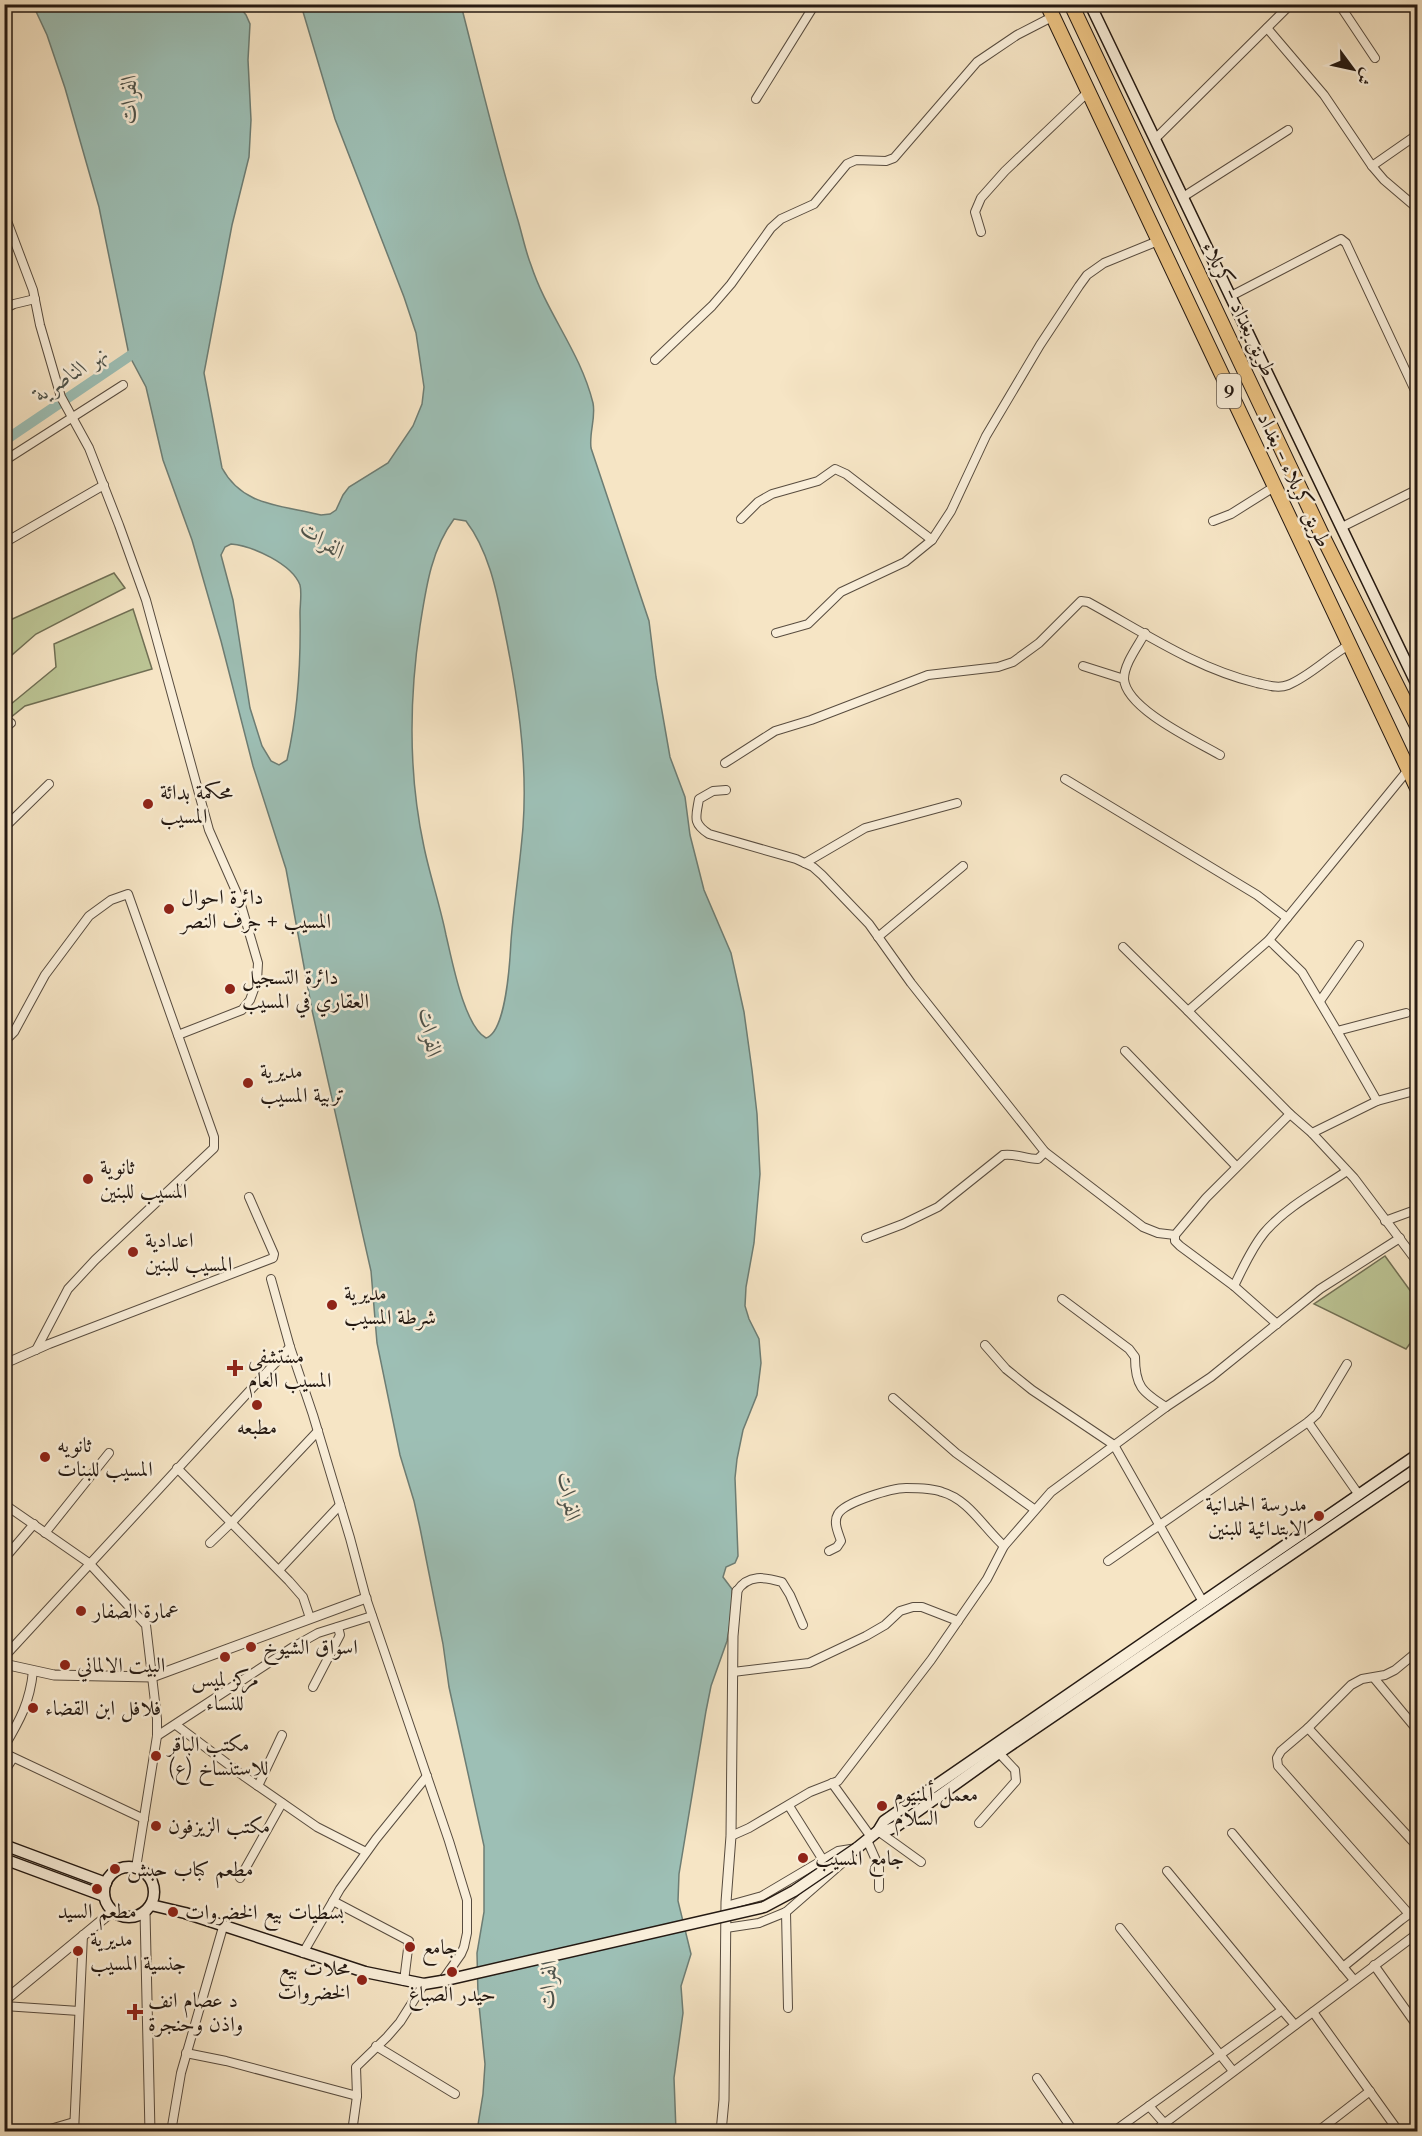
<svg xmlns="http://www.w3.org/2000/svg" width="1422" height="2136" viewBox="0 0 1422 2136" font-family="Cardo,Amiri,serif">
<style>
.green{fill:#bcc595;stroke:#706f54;stroke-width:1.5}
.water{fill:#9dbfb5;stroke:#6d7d74;stroke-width:1.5;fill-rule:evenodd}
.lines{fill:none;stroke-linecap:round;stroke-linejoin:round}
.canal{stroke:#9dbfb5;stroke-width:10}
.minor-casing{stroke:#584c3f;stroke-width:10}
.tertiary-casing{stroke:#584c3f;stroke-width:11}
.secondary-casing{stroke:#241912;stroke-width:13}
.trunk-casing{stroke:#241912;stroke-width:16}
.minor{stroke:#f9eed9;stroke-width:8}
.tertiary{stroke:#f9eed9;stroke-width:9}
.secondary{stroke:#f9eed9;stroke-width:10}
.trunk{stroke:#ebc282;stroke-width:14}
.secondary-bridge-casing{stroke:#241912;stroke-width:13;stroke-linecap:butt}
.secondary-bridge{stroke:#f9eed9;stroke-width:10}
.poi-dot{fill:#8f2418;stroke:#f9eed9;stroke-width:2}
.labels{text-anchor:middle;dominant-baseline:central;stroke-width:5;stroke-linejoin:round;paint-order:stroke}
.shield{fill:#f9eed9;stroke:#64594e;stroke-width:1.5}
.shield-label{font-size:20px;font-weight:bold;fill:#241912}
.street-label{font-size:21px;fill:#241912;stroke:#f9eed9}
.poi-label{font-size:21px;fill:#241912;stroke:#f9eed9;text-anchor:start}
.water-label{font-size:22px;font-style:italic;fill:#4e534b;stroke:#f9eed9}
</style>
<rect width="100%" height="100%" fill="#f6e5c5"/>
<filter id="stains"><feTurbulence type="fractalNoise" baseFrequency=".00333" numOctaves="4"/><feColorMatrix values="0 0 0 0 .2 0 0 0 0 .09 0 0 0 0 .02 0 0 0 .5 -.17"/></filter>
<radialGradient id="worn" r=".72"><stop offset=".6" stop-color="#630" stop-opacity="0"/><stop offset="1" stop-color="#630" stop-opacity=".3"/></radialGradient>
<g class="green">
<polygon points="114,573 125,588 36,634 5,661 5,616 8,621"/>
<polygon points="133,609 152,669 25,706 5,722 5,709 56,667 54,644"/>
<polygon points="1385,1256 1417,1300 1417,1334 1406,1349 1314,1304"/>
</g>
<path class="water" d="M33 5H238L246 15 250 24 248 60 251 120 249 157 232 225 204 373 222 468C243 507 282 505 321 515L330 514 336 510 343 495 349 487 388 463 413 426 422 404 424 387 416 333 404 297 335 119 301 5H461C479 75 496 147 517 217 522 233 525 250 531 265 547 314 580 351 593 403 596 418 589 432 591 448L649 621 656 677 670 757 685 797 690 835 704 890 731 953 744 1012 752 1070 757 1114 760 1174 754 1243 746 1287 745 1306 749 1319 759 1339 761 1363 757 1395 743 1430 737 1459 735 1478 738 1556 735 1563 726 1567 723 1577 732 1589V1613L727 1641 711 1686 706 1711 679 1874 678 1901 691 1954 681 1986 683 2013 674 2078 676 2131H477L483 2094 485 2064 478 1995 477 1953 484 1912V1846L449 1687 443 1644 420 1528 414 1501 400 1455 377 1343 371 1271 312 1010 286 869 253 766 221 641 192 540 163 460 146 387 129 355 99 207 65 88 47 35ZM454 519 466 521C488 550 496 588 503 623 517 690 528 759 523 827 520 865 514 903 511 941 510 961 506 1032 486 1038 464 1026 452 960 446 935 440 905 430 876 424 847 408 773 409 700 420 626 426 588 431 550 454 519ZM231 544C253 546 292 564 300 585 302 593 300 605 300 613 301 661 298 712 287 760L279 765 271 761 262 746 250 708 233 600 221 555 225 547Z"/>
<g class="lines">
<polyline class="canal" points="4,441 140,349"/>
<g class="minor-casing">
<g id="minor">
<polyline points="1339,4 1375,58"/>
<polyline points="1267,28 1324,95 1372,166 1384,180 1418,209"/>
<polyline points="756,99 815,4"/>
<polyline points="1155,139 1291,4"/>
<polyline points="1372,166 1418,134"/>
<polyline points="1183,197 1288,130"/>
<polyline points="4,213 33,290 40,325 61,397 89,448 119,525 146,600 209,830 239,898 258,963 257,981 250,1000 242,1010 178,1035"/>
<polyline points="981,232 975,212 981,198 1005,171 1088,92"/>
<polyline points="1231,296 1341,239 1346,243 1418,397"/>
<polyline points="4,309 14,304 35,299"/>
<polyline points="655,360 712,306 731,284 771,228 781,219 814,204 847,164 856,160 886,161 894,158 977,62 1017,35 1052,17"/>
<polyline points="4,461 123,385"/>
<polyline points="741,519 758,502 772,494 818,481 835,469 846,474 932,540"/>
<polyline points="1213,521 1231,514 1274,487"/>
<polyline points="1342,527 1418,489"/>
<polyline points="4,543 104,485"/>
<polyline points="776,633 808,624 841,592 905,562 932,540 951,511 986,436 1040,345 1079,286 1087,275 1104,263 1158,241"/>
<path d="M1145 633C1138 646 1124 664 1124 679 1126 709 1196 741 1220 755"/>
<polyline points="1083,666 1124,679"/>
<polyline points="4,729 11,723"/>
<path d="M725 763 775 731 811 720 928 675 998 667 1013 662 1039 643 1081 601 1088 602C1143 632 1195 668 1257 683 1267 685 1278 689 1288 685 1310 676 1328 657 1349 645"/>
<polyline points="1065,779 1257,895 1287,918"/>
<path d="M726 790 713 791 699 799C696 817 692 823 709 834L796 859 813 867 822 875 869 924 911 983 1045 1152 1143 1227 1158 1233 1175 1235"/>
<polyline points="4,828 49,784"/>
<polyline points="805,863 865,828 957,803"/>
<polyline points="878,937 963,866"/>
<polyline points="1269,940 1302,972 1337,1031 1406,1013"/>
<polyline points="1123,947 1188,1011 1269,940 1408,770"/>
<polyline points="1320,1001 1359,945"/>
<polyline points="1188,1011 1290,1114 1312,1133 1354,1178 1418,1263"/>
<polyline points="1337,1031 1377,1101"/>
<polyline points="4,1042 14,1032 45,975 89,916 111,900 128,894 214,1137 214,1148 95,1260 68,1289 36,1350"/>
<polyline points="1125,1051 1236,1166"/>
<polyline points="1312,1133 1377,1101 1418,1090"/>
<polyline points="1385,1221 1418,1209"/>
<path d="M866 1238 903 1224 938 1207 1003 1155C1015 1153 1025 1159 1038 1159L1045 1152"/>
<polyline points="271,1279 290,1347 313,1415 350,1538 366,1598 449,1841 467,1900 467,1933 464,1947 461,1954 442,1981"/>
<path d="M1234 1286C1243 1268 1251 1249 1264 1233 1286 1207 1319 1190 1347 1171"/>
<path d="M1062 1299 1129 1349 1135 1357C1135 1386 1142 1392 1166 1407"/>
<polyline points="1277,1324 1234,1286 1180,1246 1175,1241 1175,1235 1206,1198 1290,1114"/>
<polyline points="985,1345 1006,1369 1032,1390 1114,1445 1203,1602"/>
<polyline points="4,1364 49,1344 273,1258 274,1254 249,1197"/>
<polyline points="893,1398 956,1453 1034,1509"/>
<polyline points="1308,1422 1359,1495"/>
<polyline points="177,1468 289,1581 303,1597 310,1618"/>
<polyline points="4,1504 89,1563 146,1625 157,1719 157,1736 136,1868"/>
<polyline points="45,1533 109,1453"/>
<polyline points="210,1543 232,1522 318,1431"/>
<path d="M829 1551 837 1547 841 1541C838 1532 833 1522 838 1514 845 1502 892 1488 906 1488 917 1488 932 1488 942 1492 968 1499 984 1528 1004 1546"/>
<polyline points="4,1559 34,1524"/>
<polyline points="1108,1561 1308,1422 1317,1414 1347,1364"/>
<polyline points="279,1570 340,1505"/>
<path d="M737 1591C748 1574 765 1577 782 1582L790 1595 803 1625"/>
<polyline points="4,1657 290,1347"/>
<polyline points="733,1672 809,1663 866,1636 885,1625 900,1611 913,1607 922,1607 958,1621"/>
<polyline points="1374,1678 1418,1731"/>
<polyline points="313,1687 340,1635 338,1627"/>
<polyline points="176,1725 245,1777 317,1827 366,1852"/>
<polyline points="1308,1728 1418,1847"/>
<polyline points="157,1736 293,1647 318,1633 372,1616"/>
<path d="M4 1747C20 1720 30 1702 33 1671"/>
<polyline points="4,1753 144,1819"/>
<polyline points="4,1772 13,1758"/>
<polyline points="832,1783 871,1837"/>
<polyline points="258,1786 282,1735"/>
<polyline points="789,1806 823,1860"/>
<polyline points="979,1823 1016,1781 1015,1770 999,1753"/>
<polyline points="878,1831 921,1862"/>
<polyline points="1232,1833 1354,1980"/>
<polyline points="731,1836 749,1828 810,1792 838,1781 931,1660 987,1579 1004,1546 1051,1492 1166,1407 1211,1377 1320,1289 1400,1238"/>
<polyline points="867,1840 879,1867 879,1888"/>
<polyline points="1167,1871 1282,2010"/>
<polyline points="240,1878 282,1803"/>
<polyline points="333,1901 409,1941 404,1981"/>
<polyline points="726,1906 762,1896 838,1851 857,1848"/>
<polyline points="786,1912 788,2008"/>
<polyline points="1409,1914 1278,1766 1277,1758 1281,1751 1308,1728 1351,1685 1362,1679 1385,1675 1395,1670 1418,1651"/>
<polyline points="726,1928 759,1923 786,1912 848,1858"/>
<polyline points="1120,1928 1233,2071"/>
<polyline points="303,1953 340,1889 376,1839 427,1776"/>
<polyline points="1374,1965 1418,2027"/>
<polyline points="1343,1967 1401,1920 1409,1914 1418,1913"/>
<polyline points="4,2006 79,2011"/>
<polyline points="1313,2012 1399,2132"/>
<polyline points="376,2046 455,2094"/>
<polyline points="186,2053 226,2061 357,2096"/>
<polyline points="1037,2078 1074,2132"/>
<polyline points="1149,2106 1172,2132"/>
<polyline points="40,2132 74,2122"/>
<polyline points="74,2132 83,1935"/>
<polyline points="171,2132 181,2073 223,1927"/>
<polyline points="354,2132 353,2125 357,2096 356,2067 387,2037 400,2022 424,1984"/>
<polyline points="1113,2132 1282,2010 1295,2025"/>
<polyline points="1153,2132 1418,1933"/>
<polyline points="1317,2132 1370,2091"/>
</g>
</g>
<g class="tertiary-casing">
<g id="tertiary">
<polyline points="4,1664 54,1675 152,1677 366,1598"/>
<polyline points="145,1912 150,2132"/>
<polyline points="4,2001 113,1911"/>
<polyline points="721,2132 724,2100 726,1902 731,1836 733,1636 737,1591"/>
</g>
</g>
<g class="secondary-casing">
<g id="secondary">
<polyline points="1090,4 1418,687"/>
<polyline points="878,1831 888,1830 897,1826 999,1753 1418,1468"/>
<polyline points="4,1845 106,1883"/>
<polyline points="857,1848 878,1831 884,1821 1418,1454"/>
<polyline points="4,1859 104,1896"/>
<circle cx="129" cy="1892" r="25"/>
<polyline points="151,1905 185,1913 365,1972 424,1984 442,1981"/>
</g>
</g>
<g class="trunk-casing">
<g id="trunk">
<polyline points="1047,4 1418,790"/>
<polyline points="1071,4 1323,537 1418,728"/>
</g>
</g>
<use href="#minor" class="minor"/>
<use href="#tertiary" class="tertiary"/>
<use href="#secondary" class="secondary"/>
<use href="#trunk" class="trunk"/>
<g class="secondary-bridge-casing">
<polyline id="secondary-bridge" points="442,1981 764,1907 794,1891 857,1848"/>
</g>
<use href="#secondary-bridge" class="secondary-bridge"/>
</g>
<g class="poi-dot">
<circle cx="148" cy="804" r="6"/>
<circle cx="169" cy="909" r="6"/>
<circle cx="230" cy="989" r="6"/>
<circle cx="248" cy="1083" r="6"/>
<circle cx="88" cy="1179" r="6"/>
<circle cx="133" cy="1252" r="6"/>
<circle cx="332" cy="1305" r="6"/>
<path d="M232 1359h6v6h6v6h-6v6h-6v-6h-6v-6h6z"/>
<circle cx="257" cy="1405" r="6"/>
<circle cx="45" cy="1457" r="6"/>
<circle cx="1319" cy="1516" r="6"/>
<circle cx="81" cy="1611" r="6"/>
<circle cx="251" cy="1647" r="6"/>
<circle cx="225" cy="1657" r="6"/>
<circle cx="65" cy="1665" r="6"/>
<circle cx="33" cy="1708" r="6"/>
<circle cx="156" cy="1756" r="6"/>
<circle cx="882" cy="1806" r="6"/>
<circle cx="156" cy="1826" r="6"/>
<circle cx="803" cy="1858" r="6"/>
<circle cx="115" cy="1869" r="6"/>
<circle cx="97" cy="1889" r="6"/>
<circle cx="173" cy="1912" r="6"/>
<circle cx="410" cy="1947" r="6"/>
<circle cx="78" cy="1951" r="6"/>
<circle cx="452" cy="1972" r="6"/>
<circle cx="362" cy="1980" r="6"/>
<path d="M132 2003h6v6h6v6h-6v6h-6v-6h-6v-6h6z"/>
</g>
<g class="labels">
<rect class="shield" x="1217" y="374" width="24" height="34" rx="4.5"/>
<g class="shield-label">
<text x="1229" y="391">9</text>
</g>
<g class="street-label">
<text transform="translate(1239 309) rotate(65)">طريق بغداد - كربلاء</text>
<text transform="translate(1294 480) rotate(65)">طريق كربلاء - بغداد</text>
</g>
<g class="poi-label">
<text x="160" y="792">محكمة بدائة<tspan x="160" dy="24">المسيب</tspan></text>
<text x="181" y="897">دائرة احوال<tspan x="181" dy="24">المسيب + جرف النصر</tspan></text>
<text x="242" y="977">دائرة التسجيل<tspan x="242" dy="24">العقاري في المسيب</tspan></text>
<text x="260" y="1071">مديرية<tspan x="260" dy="24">تربية المسيب</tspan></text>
<text x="100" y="1167">ثانوية<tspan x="100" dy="24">المسيب للبنين</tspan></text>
<text x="145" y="1240">اعدادية<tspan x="145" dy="24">المسيب للبنين</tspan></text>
<text x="344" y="1293">مديرية<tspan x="344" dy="24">شرطة المسيب</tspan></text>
<text x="248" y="1356">مستشفى<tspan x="248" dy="24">المسيب العام</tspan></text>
<text x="257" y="1427" text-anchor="middle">مطبعه</text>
<text x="57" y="1445">ثانويه<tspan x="57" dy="24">المسيب للبنات</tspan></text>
<text x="1307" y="1504" text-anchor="end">مدرسة الحمدانية<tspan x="1307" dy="24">الابتدائية للبنين</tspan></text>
<text x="93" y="1611">عمارة الصفار</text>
<text x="263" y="1647">اسواق الشيوخ</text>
<text x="77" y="1665">البيت الالماني</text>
<text x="225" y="1679" text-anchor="middle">مركز لميس<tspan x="225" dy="24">للنساء</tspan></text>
<text x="45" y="1708">فلافل ابن القضاء</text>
<text x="168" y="1744">مكتب الباقر<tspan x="168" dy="24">(ع) للاستنساخ</tspan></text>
<text x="894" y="1794">معمل ألمنيوم<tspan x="894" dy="24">السلام</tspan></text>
<text x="168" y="1826">مكتب الزيزفون</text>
<text x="815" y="1858">جامع المسيب</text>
<text x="127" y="1869">مطعم كباب حبش</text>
<text x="97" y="1911" text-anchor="middle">مطعم السيد</text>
<text x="185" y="1912">بسطيات بيع الخضروات</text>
<text x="90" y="1939">مديرية<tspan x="90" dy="24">جنسية المسيب</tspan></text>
<text x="422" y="1947">جامع</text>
<text x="350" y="1968" text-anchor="end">محلات بيع<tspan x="350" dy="24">الخضروات</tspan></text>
<text x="452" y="1994" text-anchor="middle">حيدر الصباغ</text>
<text x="148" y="2000">د عصام انف<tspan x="148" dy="24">واذن وحنجرة</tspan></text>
</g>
<g class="water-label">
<text transform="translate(129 99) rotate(-90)">الفرات</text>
<text transform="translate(71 374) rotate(-33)">نهر الناصرية</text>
<text transform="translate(323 540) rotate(35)">الفرات</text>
<text transform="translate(430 1033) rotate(79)">الفرات</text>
<text transform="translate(569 1497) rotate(79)">الفرات</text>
<text transform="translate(548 1984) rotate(-87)">الفرات</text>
</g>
</g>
<rect width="1422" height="2136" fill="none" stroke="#f6e5c5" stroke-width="24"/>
<rect x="6" y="6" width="1410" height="2124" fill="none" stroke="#241912" stroke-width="3"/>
<rect x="12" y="12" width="1398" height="2112" fill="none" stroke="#241912" stroke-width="1.5"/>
<g transform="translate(1353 69) rotate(123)" stroke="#f9eed9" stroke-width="4.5" paint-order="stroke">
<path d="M0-4.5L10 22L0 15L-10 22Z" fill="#241912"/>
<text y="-9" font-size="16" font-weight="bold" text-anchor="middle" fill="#241912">ش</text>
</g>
<rect width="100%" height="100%" filter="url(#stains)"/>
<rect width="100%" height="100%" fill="url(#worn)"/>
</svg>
